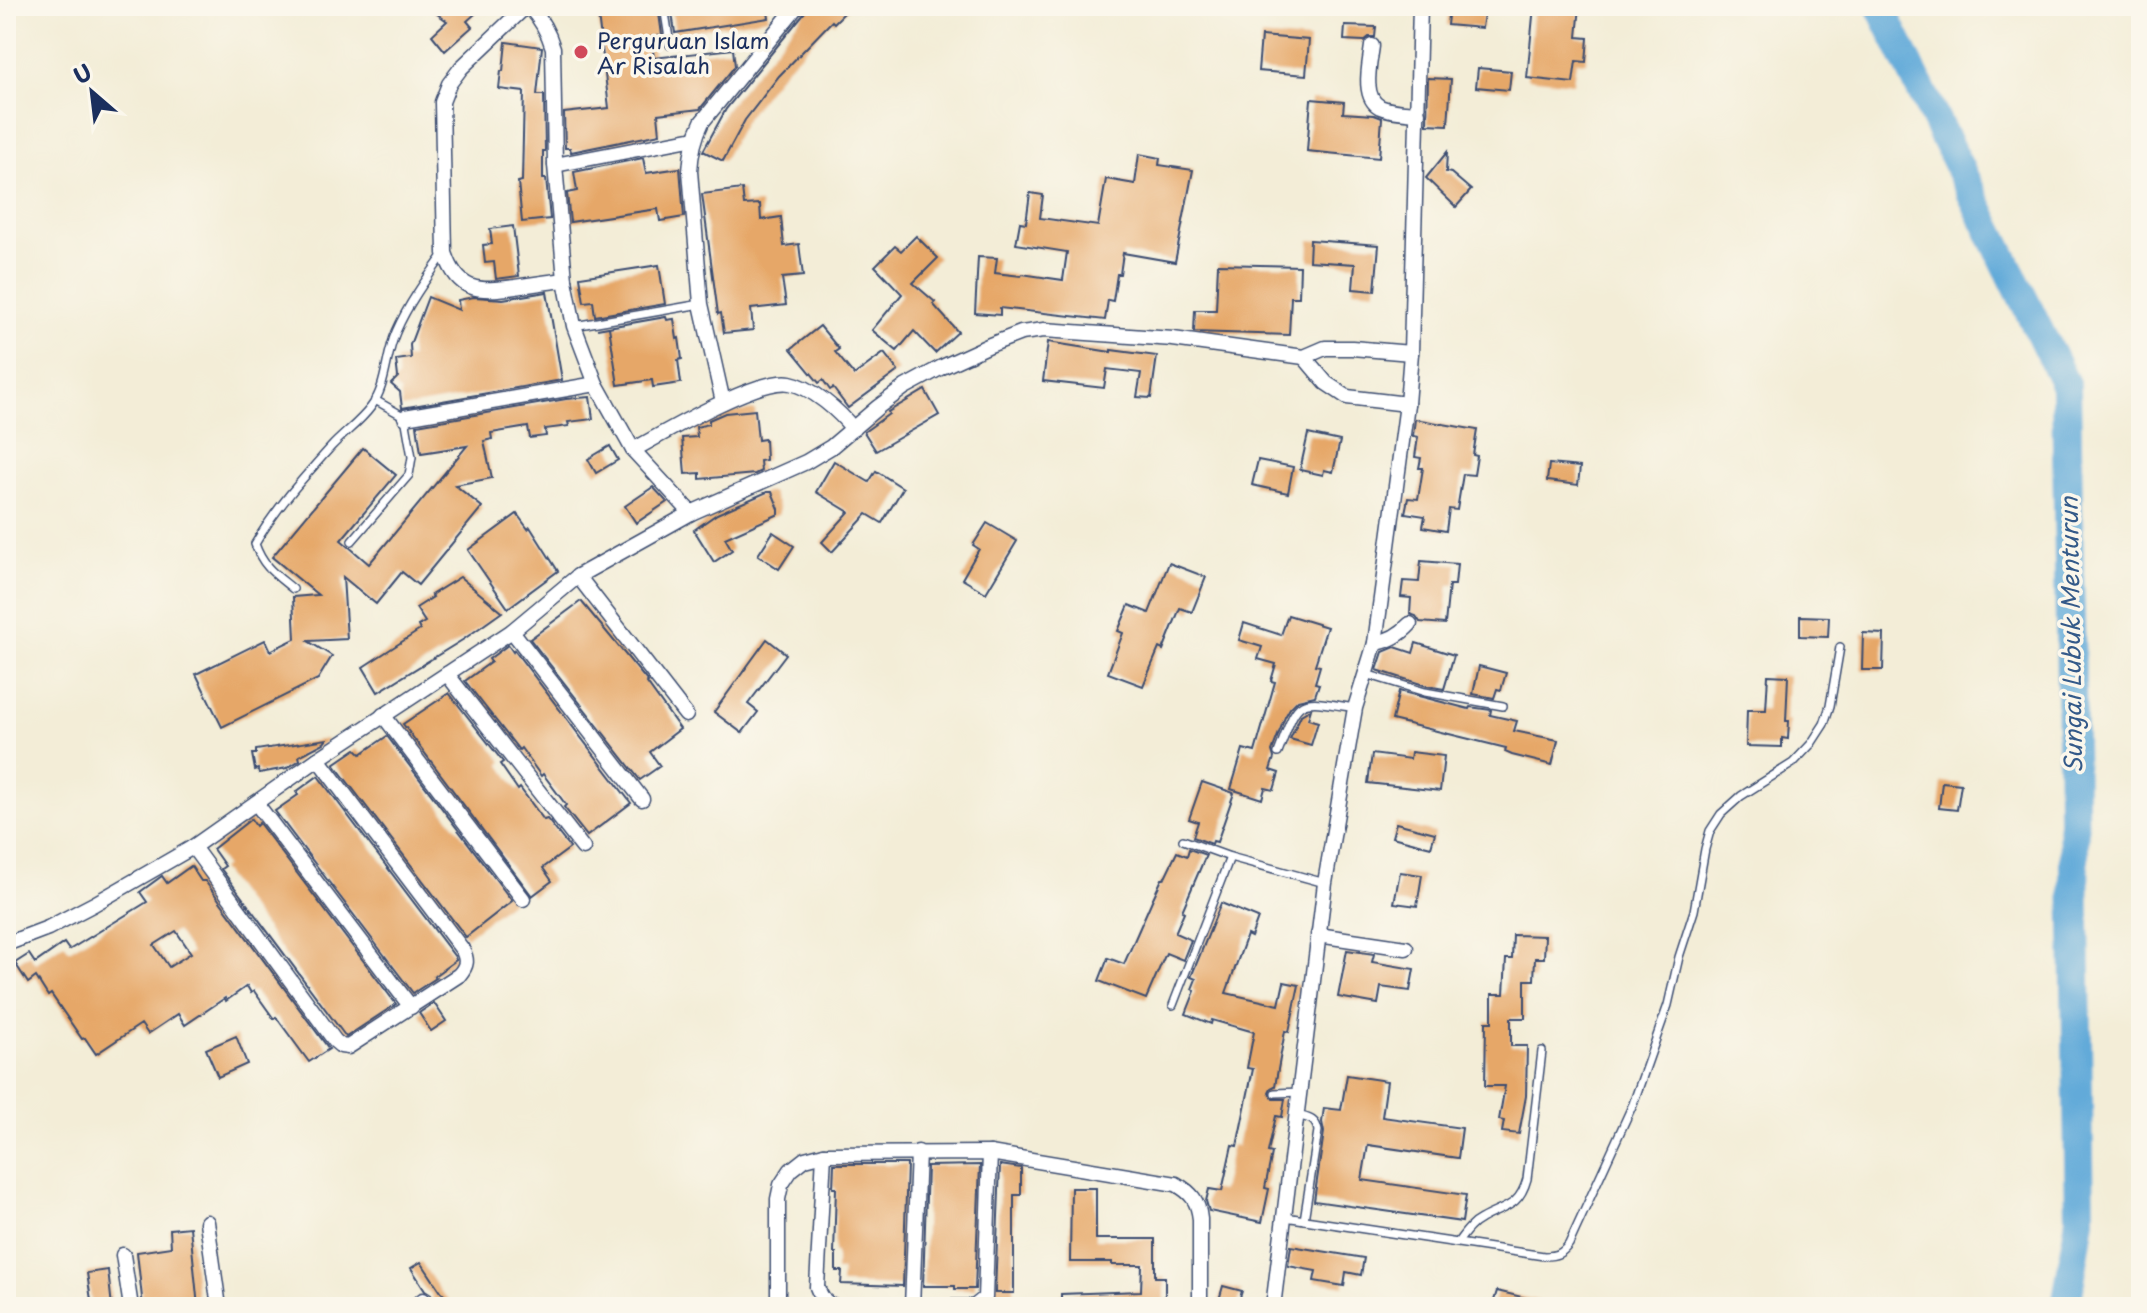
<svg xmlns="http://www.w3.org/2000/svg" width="2147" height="1313" viewBox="0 0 2147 1313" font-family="'Playpen Sans',sans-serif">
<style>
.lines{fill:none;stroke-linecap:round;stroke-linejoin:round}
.river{stroke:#62aad9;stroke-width:30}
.building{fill:#e6a768;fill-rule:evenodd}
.lane-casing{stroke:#3b4c70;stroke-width:10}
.street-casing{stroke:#3b4c70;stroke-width:17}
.lane{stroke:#fff;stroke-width:7}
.street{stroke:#fff;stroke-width:14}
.poi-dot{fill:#d1495b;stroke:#fbf7ec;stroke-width:3}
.labels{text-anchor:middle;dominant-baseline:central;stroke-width:7;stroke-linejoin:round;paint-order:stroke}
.poi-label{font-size:22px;fill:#1b2f5e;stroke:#fbf7ec;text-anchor:start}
.water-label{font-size:24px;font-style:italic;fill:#345a89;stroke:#fbf7ec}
</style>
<rect width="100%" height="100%" fill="#fbf7ec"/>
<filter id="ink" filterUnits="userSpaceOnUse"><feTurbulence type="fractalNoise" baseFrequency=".0125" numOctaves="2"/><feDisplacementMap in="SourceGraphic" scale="16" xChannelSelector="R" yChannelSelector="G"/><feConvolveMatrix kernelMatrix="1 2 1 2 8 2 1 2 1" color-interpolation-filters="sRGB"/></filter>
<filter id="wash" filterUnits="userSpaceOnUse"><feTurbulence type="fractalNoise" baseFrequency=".006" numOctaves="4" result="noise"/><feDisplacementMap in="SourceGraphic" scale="32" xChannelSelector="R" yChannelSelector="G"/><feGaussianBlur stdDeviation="1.8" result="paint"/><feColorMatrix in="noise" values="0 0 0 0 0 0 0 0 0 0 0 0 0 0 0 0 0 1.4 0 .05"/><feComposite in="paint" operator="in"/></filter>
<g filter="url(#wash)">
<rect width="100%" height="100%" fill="#f3edd7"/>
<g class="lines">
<polyline class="river" points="1880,6 2066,386 2080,1219 2066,1307"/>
</g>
<g id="blocks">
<g class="building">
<polygon points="426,6 484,6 467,21 472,27 445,51 432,35 447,21"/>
<polygon points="597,6 658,6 662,35 651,37 654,58 733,49 735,66 700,109 658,114 660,134 571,152 570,148 565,148 564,113 609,108"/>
<polygon points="671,6 767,6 769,18 675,33"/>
<polygon points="807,6 851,6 834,23 832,21 779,76 745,120 723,161 703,151 726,109 805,12"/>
<polygon points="1449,6 1485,6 1482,28 1447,25"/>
<polygon points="1534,6 1580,6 1577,37 1588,38 1586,62 1576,61 1573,83 1527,78"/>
<polygon points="1345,26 1376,27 1375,37 1369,37 1364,41 1344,40"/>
<polygon points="1261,36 1309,40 1306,75 1258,71"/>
<polygon points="506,42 542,47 537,95 544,95 545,151 543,151 543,179 546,179 550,219 522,222 518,182 522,181 524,92 499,89 501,71 503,71"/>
<polygon points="1478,68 1511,71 1509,90 1476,87"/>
<polygon points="1428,78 1451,79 1448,125 1427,124"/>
<polygon points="1311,99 1344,102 1343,113 1374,115 1382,118 1379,158 1307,151"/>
<polygon points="1447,152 1446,172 1451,173 1471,190 1456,207 1426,178"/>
<polygon points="1139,154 1160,158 1159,165 1193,170 1175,262 1123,253 1120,274 1117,274 1113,301 1108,300 1105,320 1000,308 1000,315 975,313 978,257 997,258 995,273 1021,276 1022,274 1063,280 1067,252 1016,244 1020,222 1026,223 1030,193 1043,195 1040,218 1098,226 1106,179 1135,184"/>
<polygon points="643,158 646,173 680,168 684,217 660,221 658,209 570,222 567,193 577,191 574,172"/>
<polygon points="742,189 744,205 760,204 761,220 781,217 784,246 799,244 803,276 782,278 786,305 751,309 753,330 724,333 721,313 718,314 702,194"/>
<polygon points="513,226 519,276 496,279 494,262 485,263 483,245 492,244 490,229"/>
<polygon points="916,236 938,258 913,283 935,302 933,304 958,332 935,353 914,331 897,351 872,330 902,294 875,266 895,246 901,251"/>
<polygon points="1310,240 1379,245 1375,291 1353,289 1355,264 1309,261"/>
<polygon points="1218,264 1300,266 1299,297 1291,297 1289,335 1194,332 1195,310 1216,310"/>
<polygon points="659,265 665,304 595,316 593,301 584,302 580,277"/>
<polygon points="547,292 562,380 402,408 400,392 391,384 398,377 396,360 411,358 410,345 428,297 459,310 458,300 474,297 503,299"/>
<polygon points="666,317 667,320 674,319 677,339 679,338 682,359 678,360 681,383 653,387 652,380 618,385 609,327 597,329"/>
<polygon points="820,326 839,349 835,352 854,375 884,353 898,371 848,408 833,388 830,390 823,380 819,383 791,349"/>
<polygon points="1048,342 1111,352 1111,350 1157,356 1151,398 1137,397 1141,373 1107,369 1104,388 1043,381"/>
<polygon points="925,390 939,415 876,451 864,432 889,414 888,412"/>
<polygon points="590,397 593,419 568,422 569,426 545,429 546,436 530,438 528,427 491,433 492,439 484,441 492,478 455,485 482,507 418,585 402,572 376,604 343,577 347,639 308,641 332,656 318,679 222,727 196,674 265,640 270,651 295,639 293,597 318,595 272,557 363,448 396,475 341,540 369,564 467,446 421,453 417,425 566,399"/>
<polygon points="755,410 758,440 765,439 766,460 760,461 761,471 755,474 700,479 700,473 685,474 682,438 697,437 696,427 709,424 709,420 725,413"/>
<polygon points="1415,419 1477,430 1473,455 1477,456 1474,475 1463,474 1457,510 1449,509 1446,531 1423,527 1425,516 1405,513 1408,498 1418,499 1423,468 1419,468 1421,458 1415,457 1418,437 1413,436"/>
<polygon points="1308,434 1340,441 1333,472 1324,470 1323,475 1300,470"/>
<polygon points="610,446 618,460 596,473 588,459"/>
<polygon points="1258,460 1293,467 1288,493 1252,485"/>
<polygon points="834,461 869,482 876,471 903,488 882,523 867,514 832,552 822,542 849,512 816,492"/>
<polygon points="1549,464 1580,467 1578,485 1547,481"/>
<polygon points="653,487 667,502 636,523 625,506"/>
<polygon points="767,492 772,492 779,509 779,514 725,538 732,550 714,562 694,530 717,514"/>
<polygon points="517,514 528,529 530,527 558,571 508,608 468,550"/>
<polygon points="987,523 1017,541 986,593 962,579 979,549 973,545"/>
<polygon points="773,532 794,546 779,569 758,555"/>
<polygon points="1421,561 1457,564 1455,585 1449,585 1445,624 1420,622 1416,616 1410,614 1411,598 1401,597 1403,581 1419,582"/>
<polygon points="1169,563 1206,577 1192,612 1180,608 1163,650 1159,648 1143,686 1108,673 1123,633 1118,631 1129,605 1149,613"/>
<polygon points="460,577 502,612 464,639 378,692 363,667 420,630 418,626 425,622 416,608 433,597 431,595"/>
<polygon points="581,601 648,682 647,683 680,729 650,752 660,766 640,780 530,639"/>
<polygon points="1288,615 1327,627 1315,665 1320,666 1315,683 1319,684 1315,696 1298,700 1290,708 1285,717 1272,751 1274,758 1270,770 1279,773 1274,790 1265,788 1262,799 1231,789 1243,749 1255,752 1275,682 1271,681 1276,664 1258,659 1262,647 1239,640 1244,623 1281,635"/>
<polygon points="1800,616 1829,617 1828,637 1800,636"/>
<polygon points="1863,633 1884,634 1883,670 1862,670"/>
<polygon points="767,639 786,654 748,704 758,712 742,733 714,712"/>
<polygon points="1416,643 1454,655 1444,689 1427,686 1377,670 1383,652 1395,647 1413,653"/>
<polygon points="508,645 513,652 514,650 631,803 587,836 564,807 566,805 543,774 541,776 521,748 519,750 465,681 491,662 489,659"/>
<polygon points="1479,666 1506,673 1501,690 1497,689 1494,698 1473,694"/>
<polygon points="1768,675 1788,676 1786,721 1789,721 1788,739 1782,738 1782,747 1746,746 1747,710 1766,710"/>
<polygon points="1399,691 1469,709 1470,707 1491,710 1490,715 1517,721 1514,731 1558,740 1552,765 1512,755 1505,752 1506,748 1392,720"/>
<polygon points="449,693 503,762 500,764 518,790 520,788 544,820 547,819 570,848 543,868 552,881 532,896 403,724"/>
<polygon points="1311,709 1308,719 1318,722 1311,745 1290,739 1301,715"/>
<polygon points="387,736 512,901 466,937 334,764 356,749 361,754"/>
<polygon points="327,739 324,743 299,756 300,760 287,768 259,773 258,769 255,770 252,754 256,754 256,750"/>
<polygon points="1411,752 1444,756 1440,791 1368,783 1372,754 1410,759"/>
<polygon points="318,776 455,957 456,960 434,976 436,978 413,993 275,811 298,795 296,792"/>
<polygon points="1202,782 1234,793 1217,842 1213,841 1212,844 1193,837 1198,822 1189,819"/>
<polygon points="1942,782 1961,784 1957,810 1939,808"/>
<polygon points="251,819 256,826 259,823 396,1004 346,1037 221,869 225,866 213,849"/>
<polygon points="1396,823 1435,833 1431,847 1392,837"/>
<polygon points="1189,849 1206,855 1182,911 1184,912 1175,933 1191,940 1183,960 1166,953 1146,999 1099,981 1108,958 1124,964 1153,898 1162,879 1164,879 1177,852 1187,856"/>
<path d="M191 866 201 881H205L329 1049 309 1062 276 1017 274 1019 254 991 251 993 247 986 226 1001 225 998 185 1025 178 1014 148 1034 141 1024 96 1054 85 1038 82 1039 51 994 48 996 36 977 28 983 15 963 29 954 35 963 64 943 69 950 147 902 140 892 162 876 167 883ZM176 931 191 953 169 967 154 945Z"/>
<polygon points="1400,872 1422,875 1417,906 1394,903"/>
<polygon points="1221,903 1258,918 1251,937 1247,935 1226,993 1279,1005 1284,982 1299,985 1289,1032 1285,1031 1275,1086 1271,1088 1269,1092 1273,1099 1285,1099 1282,1117 1276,1116 1268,1152 1272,1153 1265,1188 1269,1189 1262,1222 1209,1211 1206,1201 1209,1189 1222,1191 1232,1145 1237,1146 1253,1069 1247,1068 1254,1032 1212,1020 1211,1024 1186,1014 1195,991 1192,989 1196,979 1191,977"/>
<polygon points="1513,935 1545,936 1544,958 1535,958 1534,980 1525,980 1525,1018 1511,1018 1511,1046 1527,1046 1526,1096 1519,1134 1502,1132 1504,1121 1499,1120 1505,1086 1485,1086 1486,1022 1492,1022 1492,994 1504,994 1506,959 1512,959"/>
<polygon points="1347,950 1374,954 1372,962 1414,969 1410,991 1381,987 1378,1004 1338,997"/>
<polygon points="434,1003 446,1021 431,1031 419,1013"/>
<polygon points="236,1036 247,1064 218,1077 206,1049"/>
<polygon points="1347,1075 1387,1081 1382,1117 1462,1128 1458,1158 1368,1145 1362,1180 1466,1195 1462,1222 1314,1201 1324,1132 1322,1122 1324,1108 1341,1110"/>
<polygon points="834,1164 907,1164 903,1286 841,1284 842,1271 836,1271 836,1253 834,1253 836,1188 833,1188"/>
<polygon points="980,1165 975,1289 955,1289 955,1286 923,1286 927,1166"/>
<polygon points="1000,1165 1021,1168 1021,1195 1014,1195 1014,1293 995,1293"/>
<polygon points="1071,1188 1096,1188 1096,1239 1155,1239 1155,1277 1165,1277 1165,1307 1061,1307 1061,1294 1141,1291 1142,1265 1112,1265 1112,1262 1070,1262"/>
<polygon points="190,1227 198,1307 143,1307 137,1252 171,1247 170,1229"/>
<polygon points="1291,1246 1364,1258 1361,1275 1346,1272 1344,1286 1314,1281 1316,1271 1288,1266"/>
<polygon points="421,1262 441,1292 456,1307 436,1307 431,1294 425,1290 411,1268"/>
<polygon points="108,1270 112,1307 92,1307 87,1273"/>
<polygon points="1223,1286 1242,1291 1237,1307 1217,1307"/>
<polygon points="1497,1291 1542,1302 1541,1307 1492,1307"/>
</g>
</g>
</g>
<g filter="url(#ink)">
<use href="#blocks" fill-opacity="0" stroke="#3b4c70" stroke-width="2"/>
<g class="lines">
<g class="lane-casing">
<g id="lane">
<polyline points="664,6 670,45"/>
<polyline points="574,326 701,304"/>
<polyline points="352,541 409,475 412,457 405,417 375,400"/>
<path d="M293 589C275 574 263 567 255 544 275 509 304 477 331 447 344 433 360 422 371 407 387 386 385 357 396 332 408 304 427 278 445 253"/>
<polyline points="1366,674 1425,692 1503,706"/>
<path d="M1278 753C1300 696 1294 698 1355 708"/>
<polyline points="1183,840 1230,857 1325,883"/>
<polyline points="1173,1005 1230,857"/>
<polyline points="1275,1093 1300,1092"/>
<path d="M1297 1115C1307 1118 1316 1118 1318 1131L1304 1220"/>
<path d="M1285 1217 1544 1256C1556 1256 1562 1254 1569 1244L1633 1104 1668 1005 1679 957 1694 911 1705 849 1710 831 1721 814 1741 796 1793 763 1811 744 1824 724 1830 706 1840 647"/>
<path d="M1458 1242C1465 1233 1471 1224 1481 1219 1504 1206 1519 1208 1527 1179L1542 1051"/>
</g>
</g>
<g class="street-casing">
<g id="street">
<path d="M526 6 461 68 449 84 442 102 445 253C458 292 478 292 515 287 532 284 549 282 565 280"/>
<path d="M1372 46C1370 63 1361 97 1380 107 1391 112 1407 112 1418 113"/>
<polyline points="555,165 695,138"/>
<polyline points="1304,357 1326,383 1347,397 1407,404"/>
<polyline points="596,384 633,450 691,513"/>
<path d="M723 402 701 304 690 171C691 153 694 138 702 122L797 6"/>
<path d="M405 417 596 384 574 326 565 280 555 165 553 48C548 31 541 19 529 6"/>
<path d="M633 450C664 433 758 377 790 383 812 387 840 412 853 429"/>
<polyline points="578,576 686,715"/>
<polyline points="512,631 642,799"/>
<path d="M1375 643C1389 641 1400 635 1410 624"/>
<polyline points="447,674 583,848"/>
<polyline points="383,715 523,899"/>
<polyline points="256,803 411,1007"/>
<path d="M193 847 335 1041 341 1046 348 1047 459 975C467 966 468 960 462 949L318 759"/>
<polyline points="1318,935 1406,948"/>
<polyline points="6,944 48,928 94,904 193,847 318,759 512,631 578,576 691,513 806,462 831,447 878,407 905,387 942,367 990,345 1021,333 1044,330 1173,339 1304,357 1325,348 1352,348 1411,353"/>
<path d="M824 1154 817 1287C821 1297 824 1303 835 1307"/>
<polyline points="207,1222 219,1307"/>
<polyline points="123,1255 131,1307"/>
<polyline points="416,1307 423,1300"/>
<path d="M778 1307V1199L781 1185 791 1170 805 1159 824 1154 990 1153 1176 1184C1192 1193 1198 1201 1200 1219V1307"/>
<polyline points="907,1307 974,1307 985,1298 990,1153"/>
<polyline points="912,1307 918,1152"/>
<polyline points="1273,1307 1325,883 1355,708 1375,643 1407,404 1411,353 1420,6"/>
</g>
</g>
<use href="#lane" class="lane"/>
<use href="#street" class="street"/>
</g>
</g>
<circle class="poi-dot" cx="581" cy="52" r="8"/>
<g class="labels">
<g class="poi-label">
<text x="597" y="39">Perguruan Islam<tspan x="597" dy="25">Ar Risalah</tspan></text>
</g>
<g class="water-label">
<text transform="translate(2070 635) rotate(-91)">Sungai Lubuk Menturun</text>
</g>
</g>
<rect width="2147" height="1313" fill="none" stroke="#fbf7ec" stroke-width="32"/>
<g transform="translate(92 92) rotate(332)" stroke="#fbf7ec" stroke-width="6" paint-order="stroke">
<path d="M0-6L14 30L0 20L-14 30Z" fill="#1b2f5e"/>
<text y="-12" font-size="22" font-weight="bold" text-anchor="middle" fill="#1b2f5e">U</text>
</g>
</svg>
